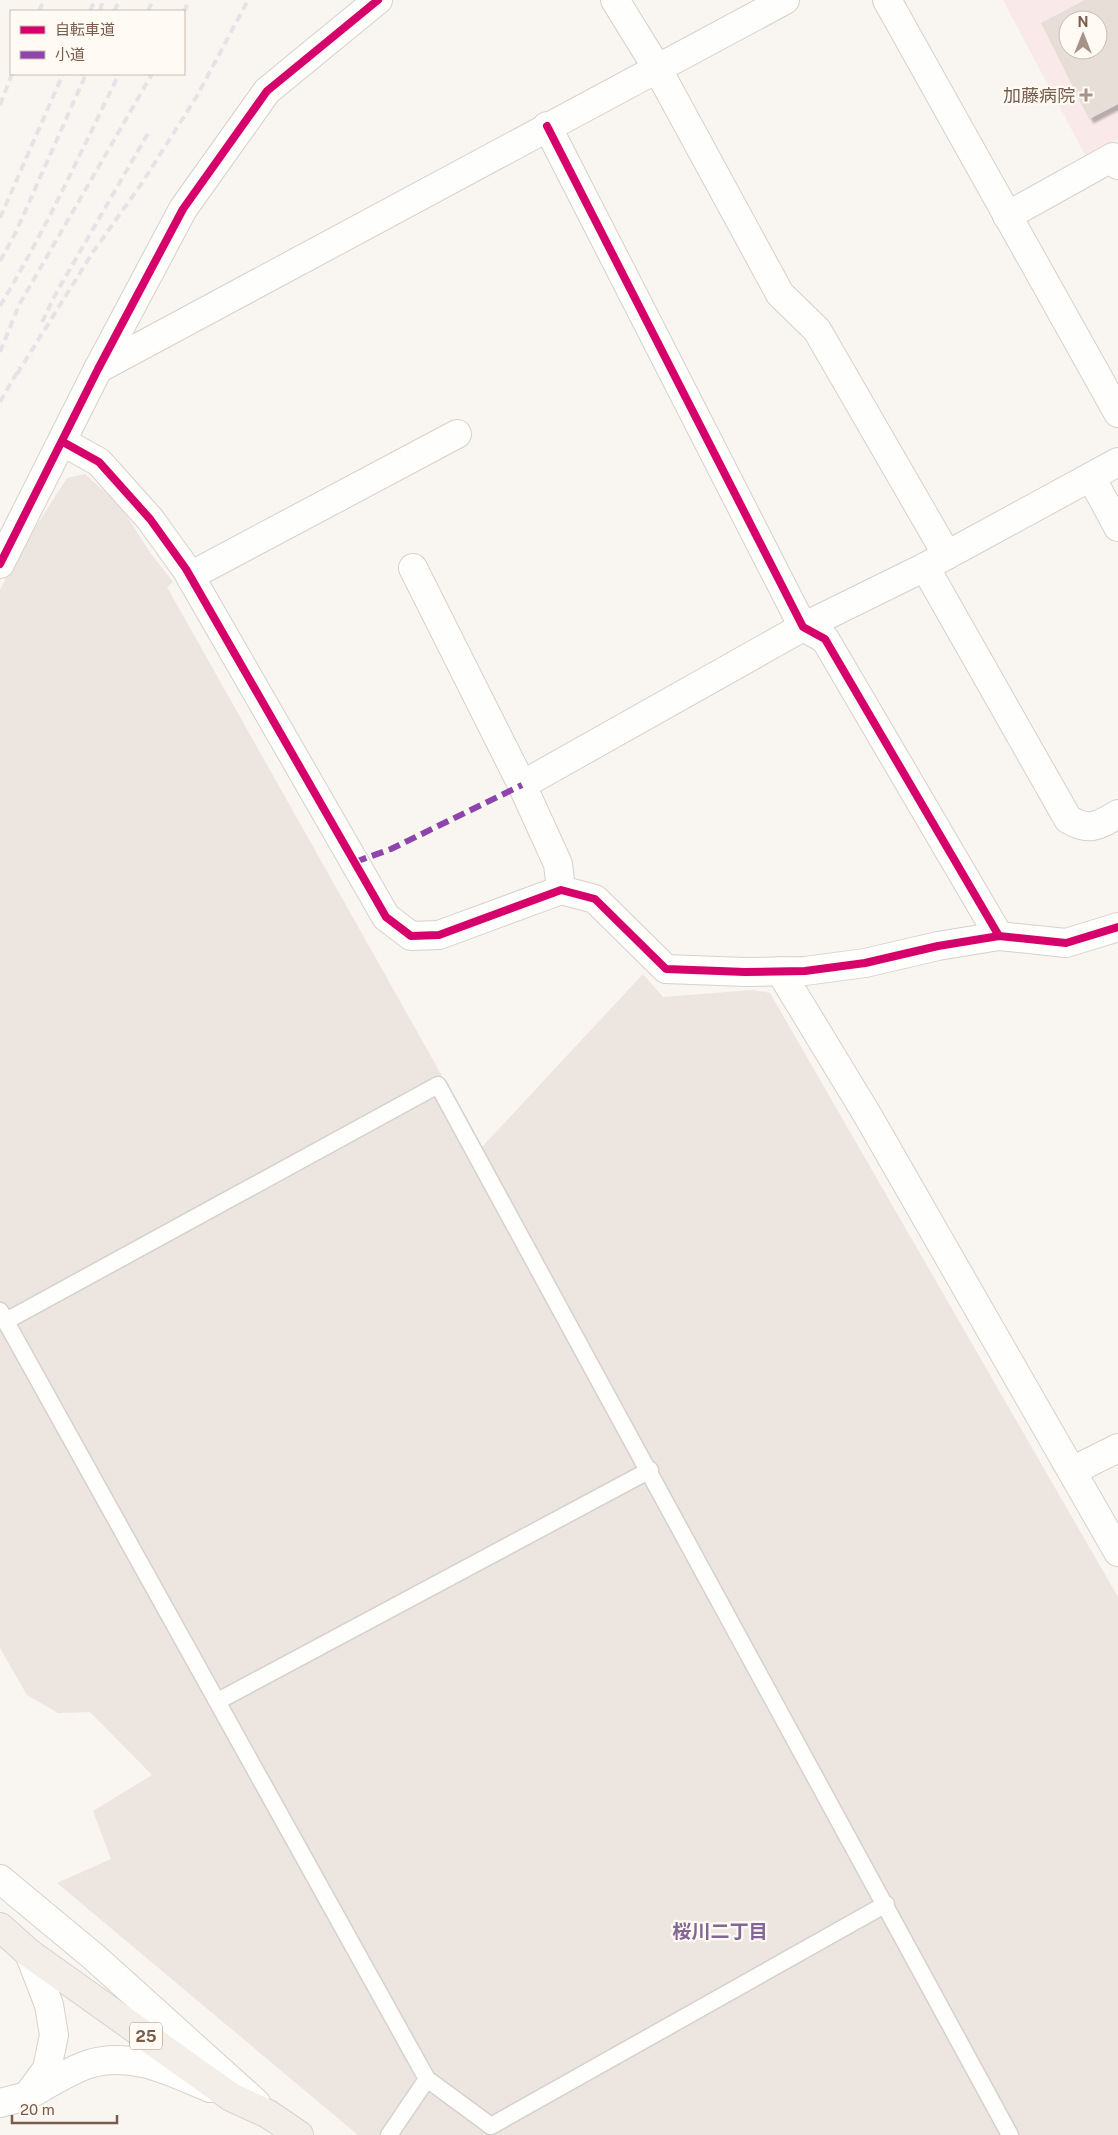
<svg xmlns="http://www.w3.org/2000/svg" width="1118" height="2135" viewBox="0 0 1118 2135" font-family="'Public Sans','Noto Sans JP',sans-serif">
<style>
.industrial{fill:#ede5e0}
.medical{fill:#fae9e9;fill-rule:evenodd}
.building{fill:#e6ded7;fill-rule:evenodd;filter:url(#shadow)}
.lines{fill:none;stroke-linecap:round;stroke-linejoin:round}
.service-casing{stroke:#d7d1cb;stroke-width:19}
.minor-casing{stroke:#d7d1cb;stroke-width:30}
.tertiary-casing{stroke:#d7d1cb;stroke-width:30}
.primary-casing{stroke:#dad1cc;stroke-width:30}
.service{stroke:#fefefd;stroke-width:16}
.minor{stroke:#fefefd;stroke-width:28}
.tertiary{stroke:#fefefd;stroke-width:28}
.primary{stroke:#f3eee8;stroke-width:28}
.rail{stroke:#e6e3e7;stroke-width:4;stroke-dasharray:8 5;stroke-linecap:butt}
.quiet{stroke:#8e44ad;stroke-width:6;stroke-dasharray:12 6;stroke-linecap:butt}
.cycleway-casing{stroke:#fffaf3;stroke-width:11}
.cycleway{stroke:#d6006c;stroke-width:8}
.poi-dot{fill:#a69286;stroke:#fffaf3;stroke-width:2}
.labels{text-anchor:middle;dominant-baseline:central;stroke-width:4.5;stroke-linejoin:round;paint-order:stroke}
.shield{fill:#fffaf3;stroke:#a28b7f;stroke-width:1}
.shield-label{font-size:16px;font-weight:bold;fill:#7a5c4d}
.poi-label{font-size:18px;fill:#7a5c4d;stroke:#fffaf3;text-anchor:end}
.neighbourhood-label{font-size:19px;font-weight:bold;fill:#846695;stroke:#fffaf3}
</style>
<defs>
<filter id="shadow"><feDropShadow dx="4.5" dy="4.5" stdDeviation="1" flood-color="#0004"/></filter>
</defs>
<rect width="100%" height="100%" fill="#f9f5f0"/>
<polygon class="industrial" points="85,474 120,505 149,551 173,582 167,587 482,1147 643,974 663,997 753,990 770,993 1118,1597 1118,2135 358,2135 57,1883 111,1859 93,1811 152,1775 90,1712 58,1713 27,1695 0,1648 0,590 15,559 67,478"/>
<path class="medical" d="M1003 0H1118V139L1085 155ZM1068 20H1098V50H1068Z"/>
<path class="building" d="M1085 0H1118V104L1089 119 1041 23ZM1068 20H1098V50H1068Z"/>
<g class="lines">
<g class="service-casing">
<g id="service">
<polyline points="0,1311 427,2079 389,2135"/>
<polyline points="6,1321 438,1085 1010,2135"/>
<polyline points="218,1701 650,1470"/>
<polyline points="427,2079 491,2126 886,1904"/>
</g>
</g>
<g class="minor-casing">
<g id="minor">
<polyline points="615,0 657,68 780,294 817,330 947,555"/>
<polyline points="887,0 1118,413"/>
<polyline points="547,126 803,627 825,639 999,936"/>
<polyline points="1007,216 1113,157 1118,165"/>
<polyline points="98,369 785,0"/>
<polyline points="63,442 99,462 150,519 186,569 386,917 411,936 439,935 561,890 595,899 666,969 745,972 805,971 865,963 938,946 999,936 1066,943 1118,927"/>
<polyline points="1091,477 1118,527"/>
<path d="M925 567 1068 819C1089 832 1098 826 1118 814"/>
<polyline points="413,568 522,785 558,864 561,890"/>
<polyline points="190,576 457,434"/>
<polyline points="522,785 803,627 925,567 1118,462"/>
<polyline points="780,971 868,1116 1118,1552"/>
<polyline points="1072,1471 1118,1448"/>
<polyline points="0,1879 94,1957 256,2103"/>
</g>
</g>
<g class="tertiary-casing">
<g id="tertiary">
<polyline points="0,564 98,369 183,209 267,91 378,0"/>
<path d="M27 2096C45 2086 70 2070 89 2064 132 2051 171 2072 210 2088"/>
<polyline points="0,2103 27,2096 47,2069 54,2035 49,2005 29,1953"/>
</g>
</g>
<g class="primary-casing">
<polyline id="primary" points="0,1927 29,1953 231,2097 268,2114 299,2135"/>
</g>
<use href="#service" class="service"/>
<use href="#minor" class="minor"/>
<use href="#tertiary" class="tertiary"/>
<use href="#primary" class="primary"/>
<g class="rail">
<polyline points="39,11 44,0"/>
<polyline points="90,11 95,0"/>
<polyline points="100,11 103,0"/>
<polyline points="114,11 120,0"/>
<polyline points="148,11 153,0"/>
<polyline points="184,12 189,0"/>
<polyline points="0,105 12,74"/>
<polyline points="0,218 63,74"/>
<polyline points="0,261 16,232 86,74"/>
<path d="M0 306C45 231 81 152 119 74"/>
<polyline points="42,322 55,295 150,130"/>
<polyline points="0,352 19,305 152,74"/>
<polyline points="17,374 93,252 142,183 197,96 248,0"/>
<polyline points="0,402 20,367"/>
</g>
<polyline class="quiet" points="355,862 391,849 522,785"/>
<g class="cycleway-casing">
<g id="cycleway">
<polyline points="547,126 803,627 825,639 999,936"/>
<polyline points="63,442 99,462 150,519 186,569 386,917 411,936 439,935 561,890 595,899 666,969 745,972 805,971 865,963 938,946 999,936 1066,943 1118,927"/>
<polyline points="0,564 98,369 183,209 267,91 378,0"/>
</g>
</g>
<use href="#cycleway" class="cycleway"/>
</g>
<path class="poi-dot" d="M1083.5 87.5h5v5h5v5h-5v5h-5v-5h-5v-5h5z"/>
<g class="labels">
<rect class="shield" x="130" y="2022.5" width="32" height="27" rx="4"/>
<g class="shield-label">
<text x="146" y="2036">25</text>
</g>
<g class="poi-label">
<text x="1075" y="95">加藤病院</text>
</g>
<g class="neighbourhood-label">
<text x="720" y="1931">桜川二丁目</text>
</g>
</g>
<rect x="10" y="10" width="175" height="65" fill="#fffaf3" stroke="#cabbb1"/>
<rect x="20" y="26" width="25" height="8" fill="#d6006c" stroke="#cabbb1"/>
<text x="55" y="35" font-size="15" fill="#7a5c4d">自転車道</text>
<rect x="20" y="51" width="25" height="8" fill="#8e44ad" stroke="#cabbb1"/>
<text x="55" y="60" font-size="15" fill="#7a5c4d">小道</text>
<g transform="translate(1083 35)"><circle r="24" fill="#fffaf3" stroke="#cabbb1"/>
<path d="M0-4L9 19L0 12L-9 19Z" fill="#a69286"/>
<text y="-8" font-size="14" font-weight="bold" text-anchor="middle" fill="#7a5c4d">N</text>
</g>
<path d="M12 2115v8h105v-8" fill="none" stroke="#7a5c4d" stroke-width="2.5"/>
<text x="20" y="2115" font-size="15" fill="#7a5c4d" stroke="#fffaf3" stroke-width="4" paint-order="stroke">20 m</text>
</svg>
